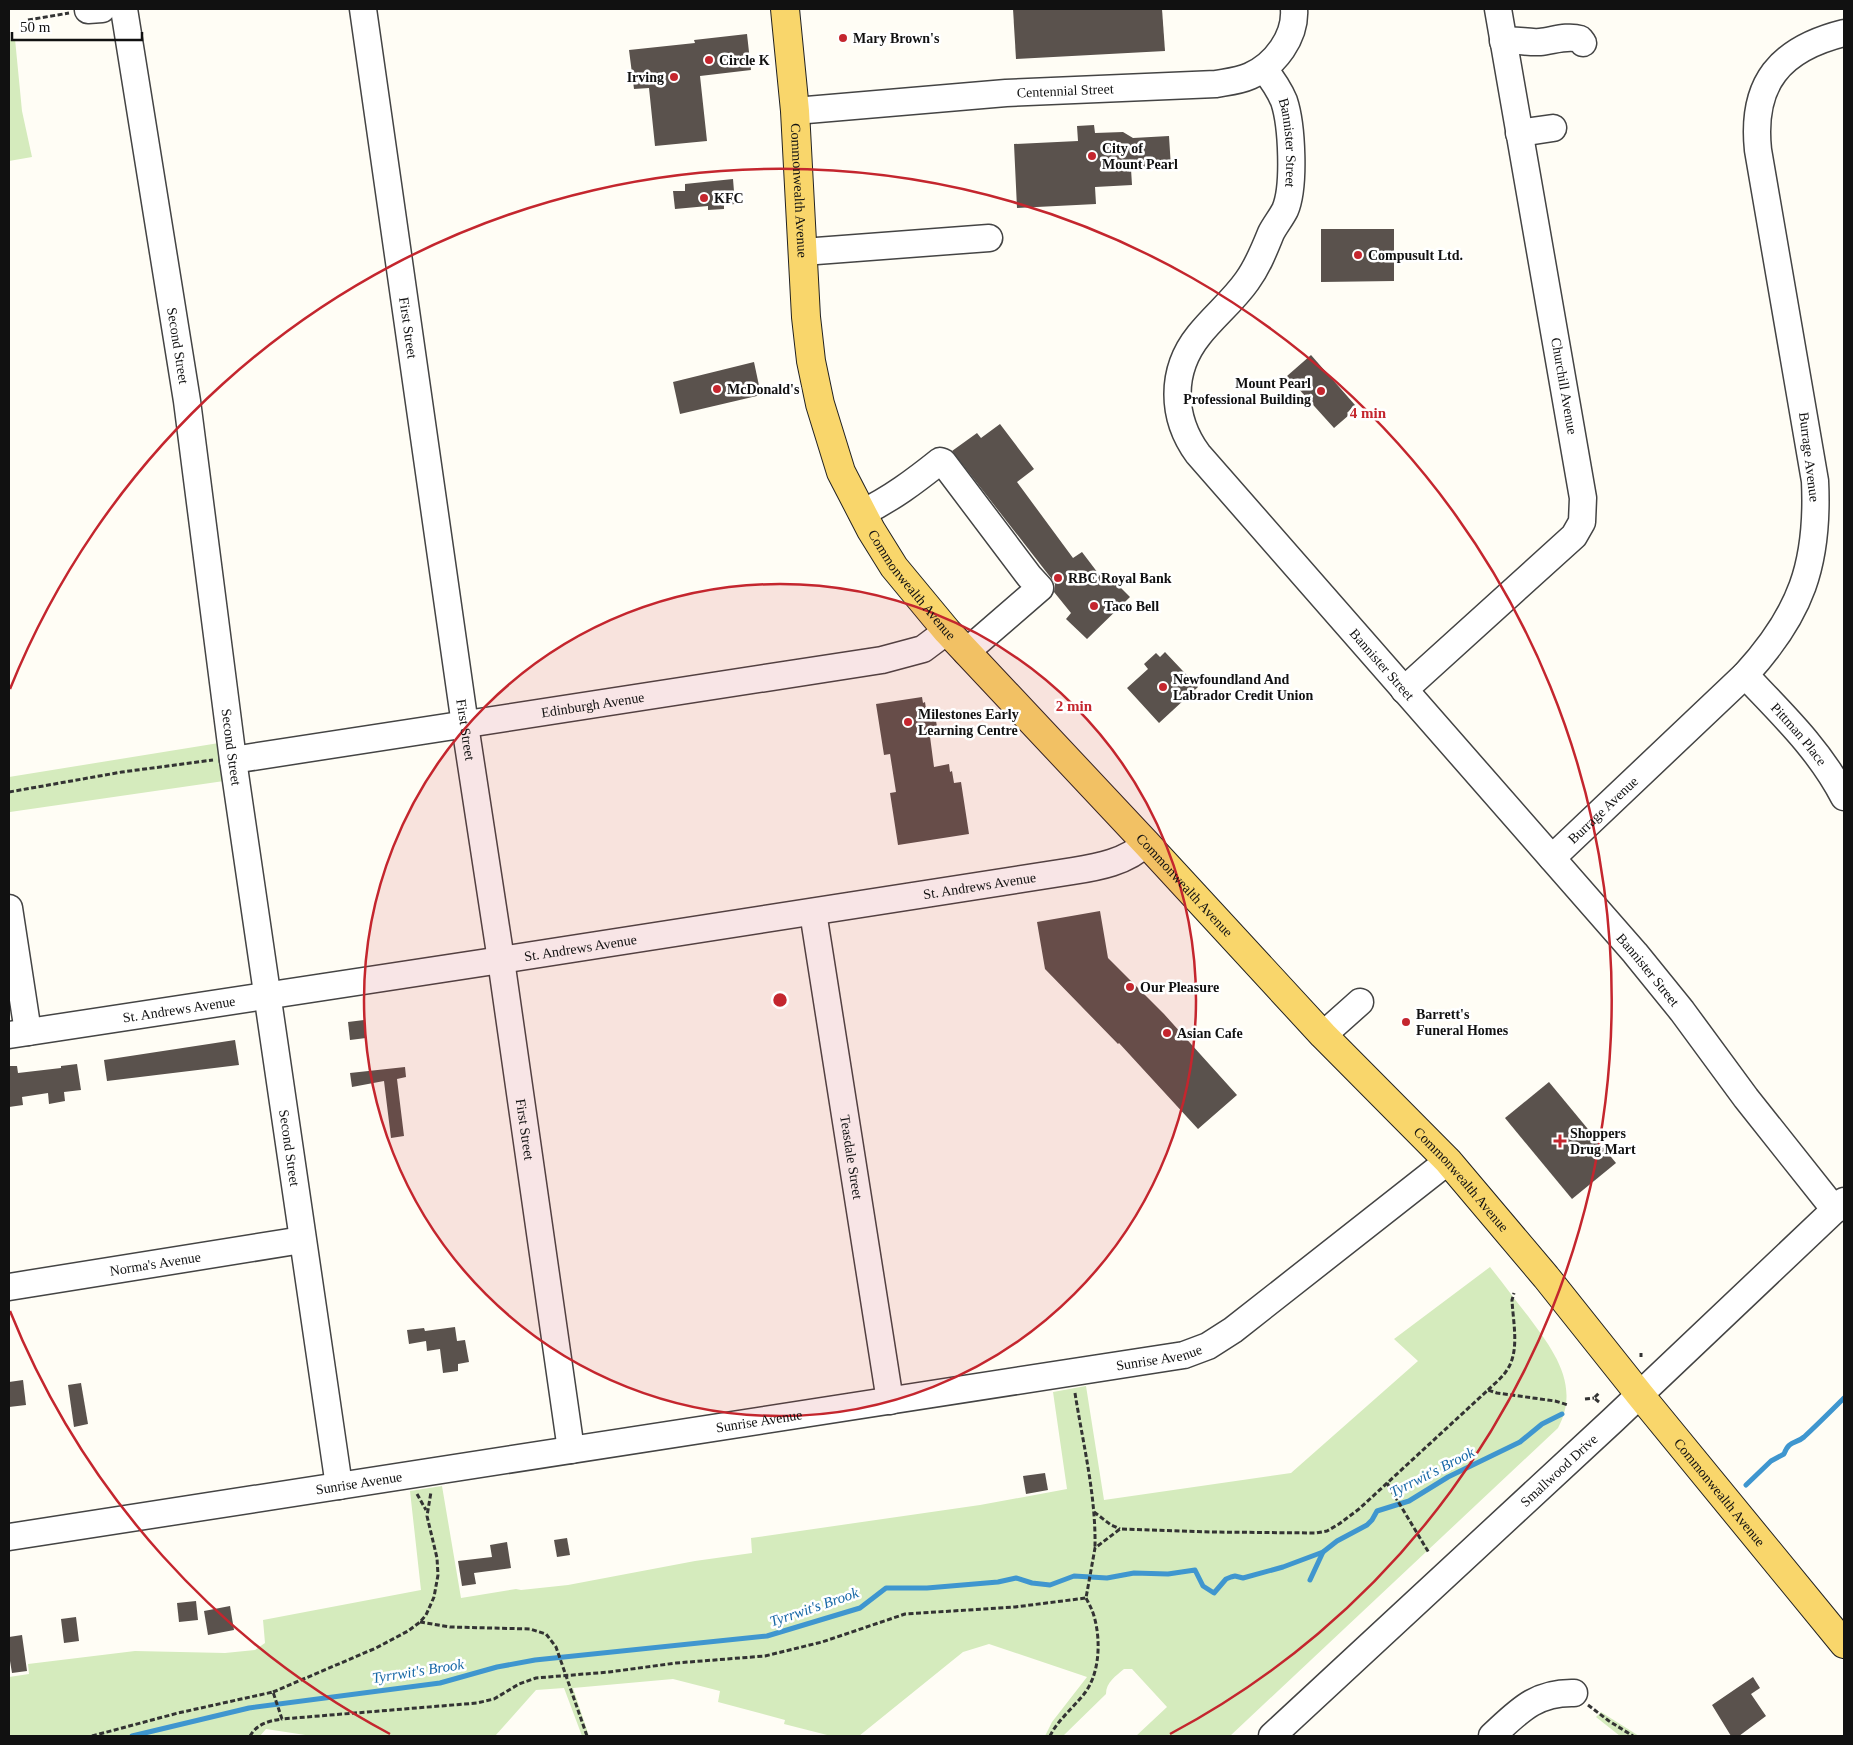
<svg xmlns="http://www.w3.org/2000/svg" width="1853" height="1745" viewBox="0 0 1853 1745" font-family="Georgia,serif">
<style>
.green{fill:#d5ebbd}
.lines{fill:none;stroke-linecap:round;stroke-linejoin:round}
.stream{stroke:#3f96cf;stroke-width:5}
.building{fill:#5a524d}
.minor-casing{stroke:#444;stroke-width:29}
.major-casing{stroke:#222;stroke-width:30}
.path{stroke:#333;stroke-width:3;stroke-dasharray:5 2.5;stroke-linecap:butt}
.minor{stroke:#fff;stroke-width:26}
.major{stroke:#f9d66b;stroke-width:28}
.ring{fill:none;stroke:#c4262e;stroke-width:2.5}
.poi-dot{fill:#c4262e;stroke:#fff;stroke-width:2}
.labels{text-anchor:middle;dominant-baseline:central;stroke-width:5;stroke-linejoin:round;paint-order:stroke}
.poi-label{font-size:14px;font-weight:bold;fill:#111;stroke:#fff;text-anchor:start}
.street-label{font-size:14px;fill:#111;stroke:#fff}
.water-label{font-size:15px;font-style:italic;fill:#1768a6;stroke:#fff}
.centre{fill:#c4262e;stroke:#fff;stroke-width:2.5}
.ring-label{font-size:15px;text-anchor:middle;font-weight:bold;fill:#c4262e;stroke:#fff;stroke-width:5;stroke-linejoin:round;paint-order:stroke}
</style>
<rect width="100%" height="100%" fill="#fffdf5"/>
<g class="green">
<polygon points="15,39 22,111 32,157 9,161 9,40"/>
<polygon points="219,743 224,781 10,812 9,777"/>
<path d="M1490 1267C1503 1283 1515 1300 1528 1316 1553 1350 1581 1385 1558 1428L1230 1736H1136L1167 1707 1132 1669H1124C1116 1676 1106 1682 1106 1694L1063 1736H1045L1052 1722 1087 1677 989 1644 963 1652 859 1736H831L784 1724 785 1720 718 1702 720 1691 673 1679 573 1688 589 1736H582L564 1688 536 1690 495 1736H312L266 1729 260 1736H9V1677L29 1674 28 1664 135 1651 225 1653 255 1650 265 1643 263 1620 421 1590 410 1491 442 1486 461 1598 516 1589 521 1590 568 1585 695 1561 752 1553 751 1538 980 1505 1067 1489 1053 1392 1086 1386 1104 1500 1291 1473 1418 1361 1394 1339Z"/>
<polygon points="1601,1712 1639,1736 1620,1736 1596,1717"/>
</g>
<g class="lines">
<g class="stream">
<path d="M1746 1485 1771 1461 1784 1454C1789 1440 1796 1444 1804 1437 1818 1424 1831 1411 1844 1398"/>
<polyline points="1310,1580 1323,1552"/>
<polyline points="132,1736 249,1708 440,1683 497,1667 535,1660 767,1636 860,1608 886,1588 927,1588 998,1582 1016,1578 1032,1583 1050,1585 1074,1576 1107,1578 1134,1573 1168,1574 1195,1570 1203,1586 1214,1593 1226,1579 1231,1577 1235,1576 1243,1578 1283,1567 1323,1552 1337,1541 1367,1525 1372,1520 1377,1511 1409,1501 1448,1477 1520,1442 1542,1424 1562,1414"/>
</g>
</g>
<g class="building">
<polygon points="1013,9 1162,9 1165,51 1016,59"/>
<polygon points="747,34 751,70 700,76 707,141 655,146 649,88 634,89 629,50 695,43 694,40"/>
<polygon points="1094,125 1095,133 1123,132 1133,138 1169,136 1171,168 1131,169 1132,185 1095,187 1096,204 1017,208 1014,144 1078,141 1077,126"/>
<polygon points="733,179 735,204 724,205 724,209 708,210 708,206 675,209 673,191 685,191 685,184"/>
<polygon points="1321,229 1394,229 1394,281 1321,282"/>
<polygon points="1311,355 1355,405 1347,413 1349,415 1334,428 1287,376"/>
<polygon points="754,362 761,395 680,414 673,382"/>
<polygon points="1000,424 1034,469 1017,482 1073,558 1082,552 1104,581 1109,576 1130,597 1087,639 1066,619 1071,613 1054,592 1055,584 1051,578 952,451 977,433 981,438"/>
<polygon points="1165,652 1198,687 1159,723 1127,688 1148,669 1144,664 1156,653 1160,657"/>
<polygon points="922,697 923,703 925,702 927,716 935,714 937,727 929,729 934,767 949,764 950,772 952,771 954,783 961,782 969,834 898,845 890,793 896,792 890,754 884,755 876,704"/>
<polygon points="1100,911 1108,958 1164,1014 1237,1095 1198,1129 1119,1043 1118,1044 1045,969 1037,922"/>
<polygon points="364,1020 366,1038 350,1040 348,1022"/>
<polygon points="235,1040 239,1065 107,1081 104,1060"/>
<polygon points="77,1064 81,1090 64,1092 65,1101 49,1104 48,1093 22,1097 23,1105 9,1107 9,1066 17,1066 18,1073 61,1068 61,1066"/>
<polygon points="405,1067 406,1077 397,1079 404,1136 391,1138 384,1081 352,1087 350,1073"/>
<polygon points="1549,1082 1616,1163 1572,1199 1505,1118"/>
<polygon points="455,1327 457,1341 465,1340 469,1362 458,1364 458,1371 443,1373 440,1349 427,1351 426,1341 409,1344 407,1330 424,1328 425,1331"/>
<polygon points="23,1380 26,1405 9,1407 9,1382"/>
<polygon points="81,1383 88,1424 74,1427 68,1385"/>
<polygon points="1045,1473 1048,1490 1026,1494 1023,1476"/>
<polygon points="567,1538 570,1555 557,1557 554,1540"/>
<polygon points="507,1542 511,1568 474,1573 476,1584 462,1586 458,1561 492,1557 490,1545"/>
<polygon points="196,1601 198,1620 179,1622 177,1603"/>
<polygon points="230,1606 234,1630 208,1635 204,1611"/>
<polygon points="76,1617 79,1641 64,1643 61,1619"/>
<polygon points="22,1635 27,1671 12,1673 10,1661 9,1661 9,1637"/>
<polygon points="1753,1677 1760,1688 1751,1694 1766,1716 1739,1736 1731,1736 1712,1705"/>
</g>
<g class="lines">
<g class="minor-casing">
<g id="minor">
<path id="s1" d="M124 9 187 401 233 760 339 1486"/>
<path id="s2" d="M363 9 465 725 501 960 571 1450"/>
<polyline points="88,10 102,9"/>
<path d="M1503 41C1516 39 1527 43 1540 42 1552 41 1567 35 1580 39L1583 43"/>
<path id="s3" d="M1264 69C1272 79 1279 89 1284 101 1292 125 1295 187 1285 210 1281 218 1275 225 1271 233 1264 250 1258 266 1247 281 1233 301 1214 316 1199 335 1170 371 1171 417 1198 454L1635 953 1682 1011 1746 1098 1835 1210"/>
<path id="s4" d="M795 111 1006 93 1216 84C1227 82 1239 81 1250 76 1275 65 1296 37 1294 9"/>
<polyline points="1519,133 1553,128"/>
<polyline points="803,252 989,238"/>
<path d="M862 513C891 499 915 481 940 461L943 462 1029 576 1040 588 966 652"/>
<path id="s5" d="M1745 675C1782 714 1819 749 1844 797"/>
<polyline points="1404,690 1574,536 1582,522 1583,498 1498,9"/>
<path id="s6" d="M233 760 882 660 923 649 947 631"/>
<path id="s7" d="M1552 858 1745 675C1801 614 1819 564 1815 481L1758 150C1751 83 1780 49 1844 33"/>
<polyline points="9,908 28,1032"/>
<path id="s8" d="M813 912 890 1401"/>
<path id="s9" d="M9 1035 501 960 1073 871C1098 867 1127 862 1146 843"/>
<polyline points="1323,1035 1360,1002"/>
<path id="s10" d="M9 1287 302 1240"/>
<path id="s11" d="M9 1537 1184 1355 1208 1346 1233 1330 1448 1161"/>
<path id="s12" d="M1272 1736 1613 1420 1844 1201"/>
<path d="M1492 1736C1518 1712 1535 1692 1574 1693"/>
</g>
</g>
<g class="major-casing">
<g id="major">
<path id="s13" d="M785 9 795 111 806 317 811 361 820 404 841 472 871 530 894 567 947 631 1146 843 1323 1035 1448 1161 1546 1277 1640 1395 1844 1644"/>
</g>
</g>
<g class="path">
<polyline points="28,20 69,13"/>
<polyline points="9,792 122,772 213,760"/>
<polyline points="1641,1353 1641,1357"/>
<path d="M1488 1390C1494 1384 1502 1378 1507 1370 1520 1351 1513 1322 1512 1300L1514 1293"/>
<path d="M1075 1393C1083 1444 1096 1495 1095 1547"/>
<polyline points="1585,1399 1594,1398"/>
<polyline points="1599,1402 1594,1398 1600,1392"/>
<polyline points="1387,1483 1429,1553"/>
<polyline points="417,1494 426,1510"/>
<polyline points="1094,1512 1111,1525 1120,1529"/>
<polyline points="420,1622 450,1627 530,1629 546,1634 556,1647 587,1736"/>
<polyline points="273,1692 376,1648 408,1631 420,1622 426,1615 434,1597 438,1575 437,1558 427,1516 431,1492"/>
<polyline points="1588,1705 1609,1721 1633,1736"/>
<polyline points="92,1736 178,1713 273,1692 282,1719 477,1703 494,1699 519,1684 536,1678 609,1672 676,1663 765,1656 822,1642 905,1614 1015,1607 1086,1598 1095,1548 1120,1529 1211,1532 1316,1533 1327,1531 1339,1524 1359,1509 1488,1390 1497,1393 1555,1401 1568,1405"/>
<path d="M250 1736C257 1724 268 1721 282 1719"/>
<path d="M1050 1736C1057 1721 1073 1708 1084 1694 1100 1674 1101 1640 1094 1616 1092 1609 1089 1604 1086 1598"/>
</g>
<use href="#minor" class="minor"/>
<use href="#major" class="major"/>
</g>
<circle cx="780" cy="1000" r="416" fill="#c4262e" fill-opacity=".12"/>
<g class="ring">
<circle cx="780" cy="1000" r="416"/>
<path d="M390 1734A831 831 0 0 1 10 1311M10 689A831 831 0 1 1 1170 1734"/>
</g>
<g class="poi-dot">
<circle cx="843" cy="38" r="5"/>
<circle cx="709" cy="60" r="5"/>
<circle cx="674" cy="77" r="5"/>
<circle cx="1092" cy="156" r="5"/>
<circle cx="704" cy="198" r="5"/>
<circle cx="1358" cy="255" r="5"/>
<circle cx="717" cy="389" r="5"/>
<circle cx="1321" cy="391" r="5"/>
<circle cx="1058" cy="578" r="5"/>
<circle cx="1094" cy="606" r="5"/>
<circle cx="1163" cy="687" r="5"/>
<circle cx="908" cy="722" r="5"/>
<circle cx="1130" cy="987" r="5"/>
<circle cx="1406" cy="1022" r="5"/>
<circle cx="1167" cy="1033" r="5"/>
<path d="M1557.5 1133.5h5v5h5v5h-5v5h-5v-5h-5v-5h5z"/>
</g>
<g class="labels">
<g class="poi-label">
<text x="853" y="38">Mary Brown's</text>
<text x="719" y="60">Circle K</text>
<text x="664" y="77" text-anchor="end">Irving</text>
<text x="1102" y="148">City of<tspan x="1102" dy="16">Mount Pearl</tspan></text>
<text x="714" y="198">KFC</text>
<text x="1368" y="255">Compusult Ltd.</text>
<text x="1311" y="383" text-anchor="end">Mount Pearl<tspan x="1311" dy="16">Professional Building</tspan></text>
<text x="727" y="389">McDonald's</text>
<text x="1068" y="578">RBC Royal Bank</text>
<text x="1104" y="606">Taco Bell</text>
<text x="1173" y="679">Newfoundland And<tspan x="1173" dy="16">Labrador Credit Union</tspan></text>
<text x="918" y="714">Milestones Early<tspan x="918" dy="16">Learning Centre</tspan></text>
<text x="1140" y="987">Our Pleasure</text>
<text x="1416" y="1014">Barrett's<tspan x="1416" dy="16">Funeral Homes</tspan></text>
<text x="1177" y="1033">Asian Cafe</text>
<text x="1570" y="1133">Shoppers<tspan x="1570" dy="16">Drug Mart</tspan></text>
</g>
<g class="street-label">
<text stroke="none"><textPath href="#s4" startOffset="271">Centennial Street</textPath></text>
<text stroke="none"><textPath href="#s3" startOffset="80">Bannister Street</textPath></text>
<text stroke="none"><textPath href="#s13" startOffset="182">Commonwealth Avenue</textPath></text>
<text stroke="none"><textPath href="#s2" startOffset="322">First Street</textPath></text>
<text stroke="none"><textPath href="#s1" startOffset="341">Second Street</textPath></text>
<text transform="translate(1564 386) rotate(80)">Churchill Avenue</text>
<text transform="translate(1809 457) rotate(83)">Burrage Avenue</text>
<text stroke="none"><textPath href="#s13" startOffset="602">Commonwealth Avenue</textPath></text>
<text stroke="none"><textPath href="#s3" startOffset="709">Bannister Street</textPath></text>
<text stroke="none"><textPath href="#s6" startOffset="364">Edinburgh Avenue</textPath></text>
<text stroke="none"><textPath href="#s2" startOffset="728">First Street</textPath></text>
<text stroke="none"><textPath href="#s5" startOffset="80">Pittman Place</textPath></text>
<text stroke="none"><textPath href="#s1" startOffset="746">Second Street</textPath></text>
<text stroke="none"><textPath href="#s7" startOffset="70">Burrage Avenue</textPath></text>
<text stroke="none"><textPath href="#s13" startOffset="1008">Commonwealth Avenue</textPath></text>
<text stroke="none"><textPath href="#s9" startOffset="982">St. Andrews Avenue</textPath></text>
<text stroke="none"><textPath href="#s9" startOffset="578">St. Andrews Avenue</textPath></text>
<text stroke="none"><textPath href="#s3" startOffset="1114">Bannister Street</textPath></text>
<text stroke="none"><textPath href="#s9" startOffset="172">St. Andrews Avenue</textPath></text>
<text stroke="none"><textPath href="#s2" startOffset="1132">First Street</textPath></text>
<text stroke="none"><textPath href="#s1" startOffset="1151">Second Street</textPath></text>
<text stroke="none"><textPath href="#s8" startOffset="248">Teasdale Street</textPath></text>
<text stroke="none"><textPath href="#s13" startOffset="1412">Commonwealth Avenue</textPath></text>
<text stroke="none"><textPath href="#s10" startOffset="148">Norma's Avenue</textPath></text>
<text stroke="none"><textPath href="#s11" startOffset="1164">Sunrise Avenue</textPath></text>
<text stroke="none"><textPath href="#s11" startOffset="759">Sunrise Avenue</textPath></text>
<text stroke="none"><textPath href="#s12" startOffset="391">Smallwood Drive</textPath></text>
<text stroke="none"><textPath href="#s11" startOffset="354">Sunrise Avenue</textPath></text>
<text stroke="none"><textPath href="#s13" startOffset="1818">Commonwealth Avenue</textPath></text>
</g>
<g class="water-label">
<text transform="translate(1432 1472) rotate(-27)">Tyrrwit's Brook</text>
<text transform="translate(814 1607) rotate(-19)">Tyrrwit's Brook</text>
<text transform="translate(418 1671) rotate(-9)">Tyrrwit's Brook</text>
</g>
</g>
<circle cx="780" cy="1000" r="8" class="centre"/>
<g class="ring-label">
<text x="1368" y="418">4 min</text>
<text x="1074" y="711">2 min</text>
</g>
<rect width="1853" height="1745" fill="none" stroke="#111111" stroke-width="20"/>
<path d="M12 32v8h130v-8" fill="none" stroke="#111111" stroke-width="2.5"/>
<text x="20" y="32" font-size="15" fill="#111111" stroke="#ffffff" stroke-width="4" paint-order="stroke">50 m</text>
</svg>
